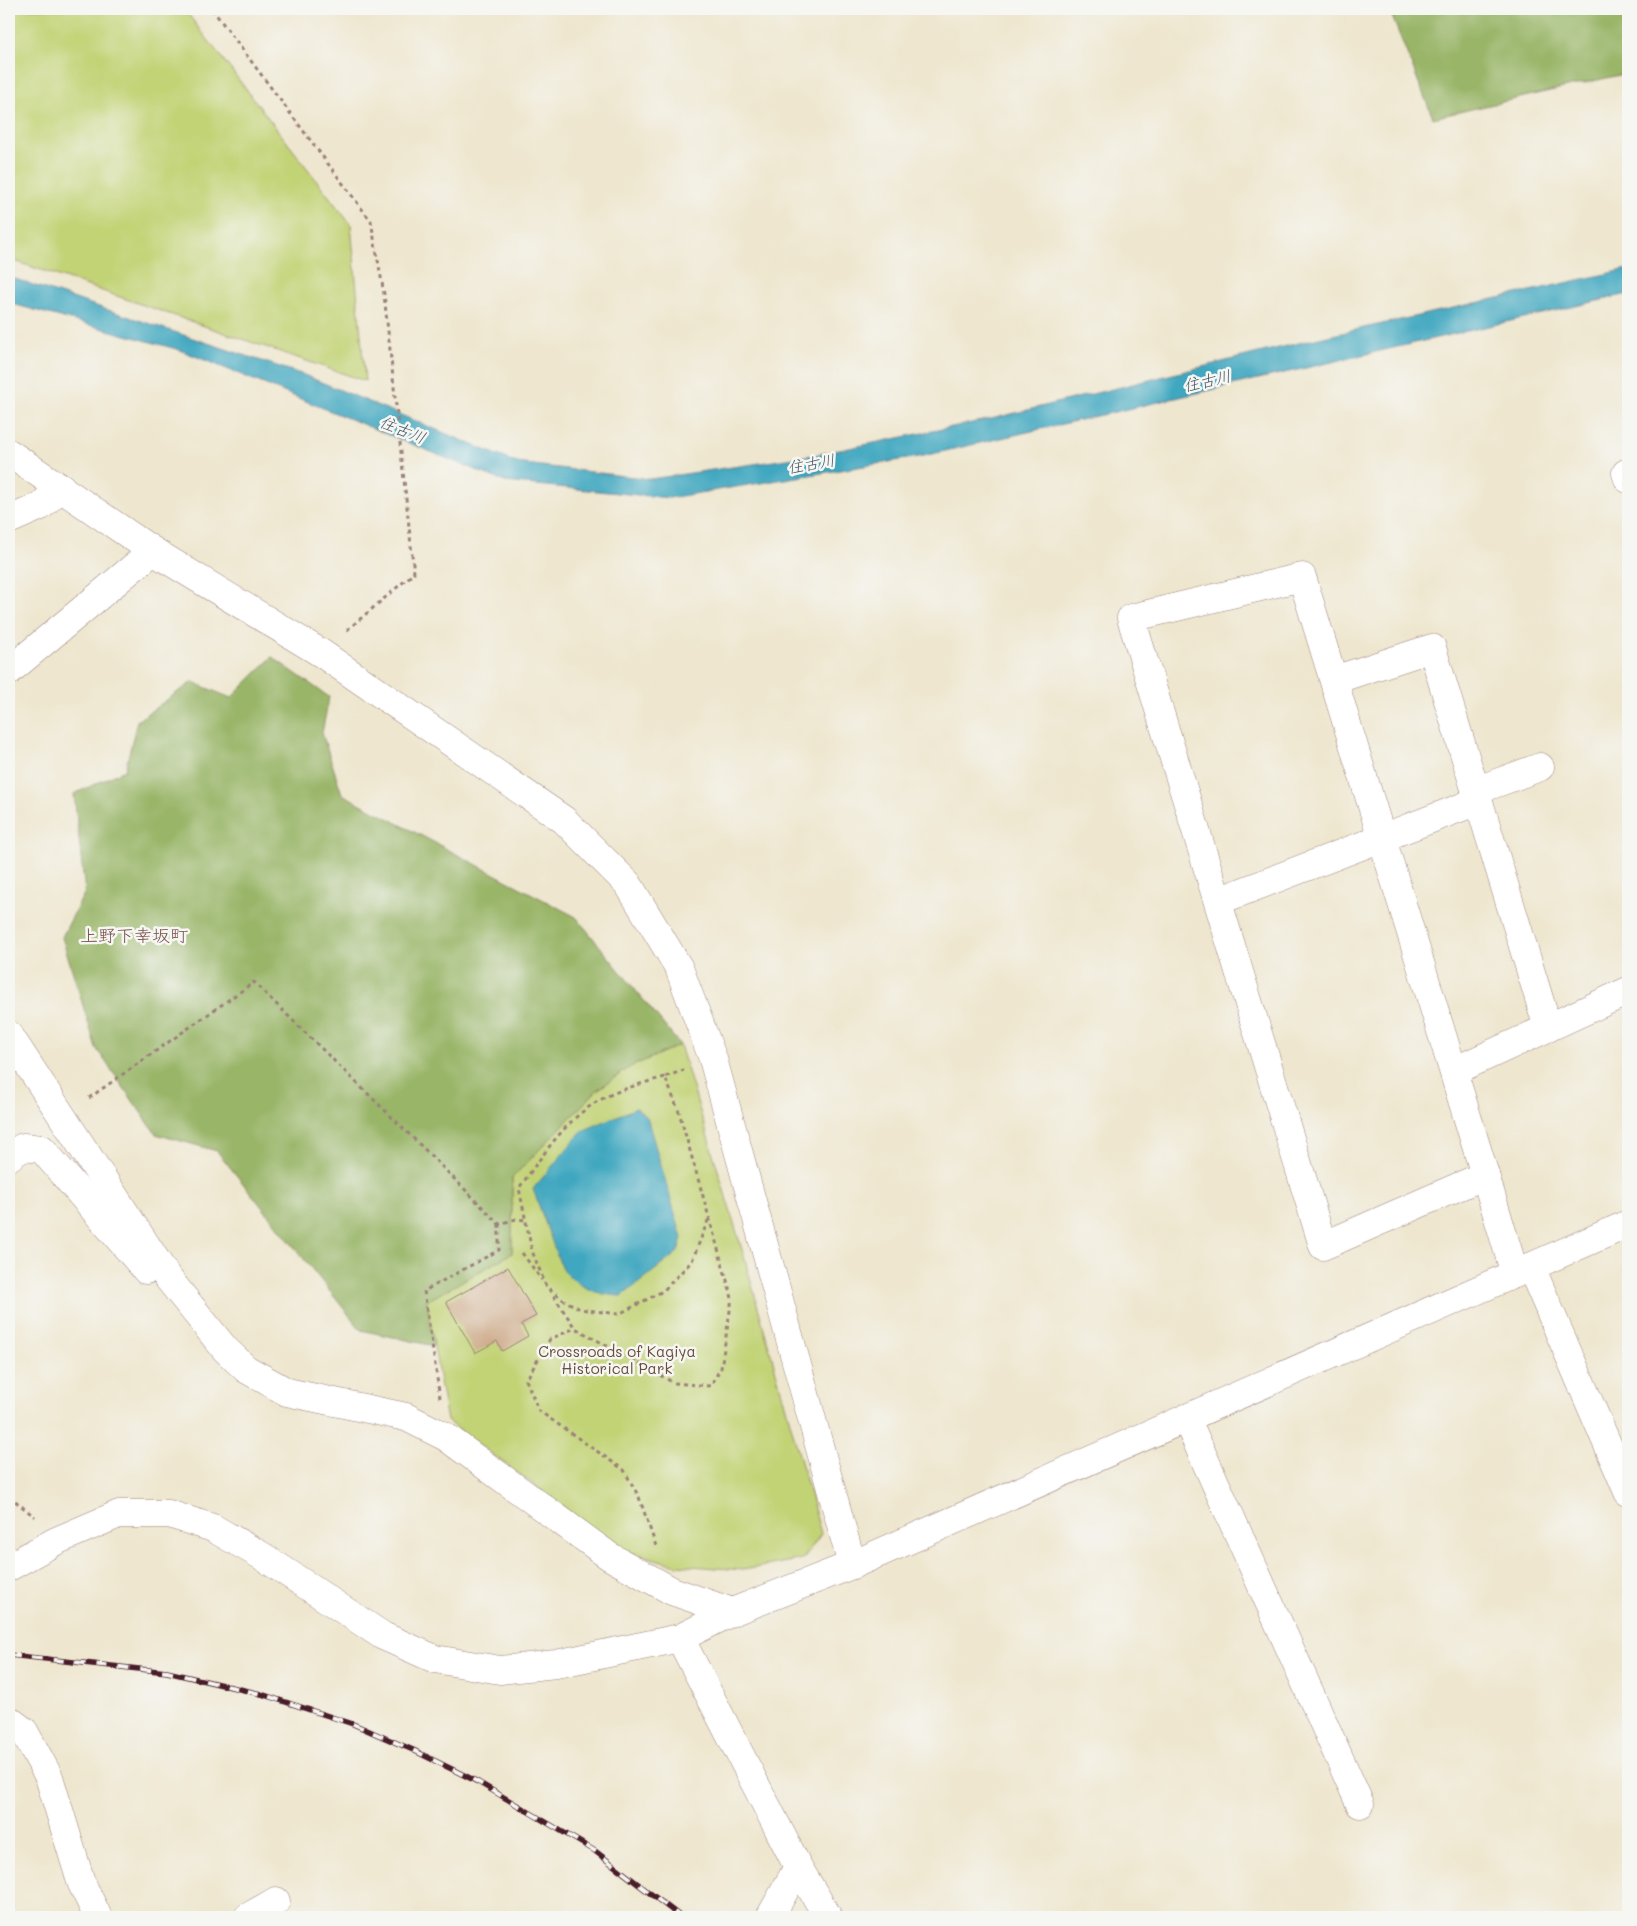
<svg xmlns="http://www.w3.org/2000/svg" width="1637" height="1926" viewBox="0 0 1637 1926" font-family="Mali,'Klee One',sans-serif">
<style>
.green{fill:#c2d376;stroke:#867950}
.forest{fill:#99b567;stroke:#726a49}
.water{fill:#40a7c0;stroke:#456376}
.building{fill:#ceaa8a}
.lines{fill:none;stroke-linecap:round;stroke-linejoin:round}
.minor-casing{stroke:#9c827c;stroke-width:29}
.path{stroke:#9c827c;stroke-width:3;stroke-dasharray:4 4;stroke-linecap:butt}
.minor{stroke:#fff;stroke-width:28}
.rail-casing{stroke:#4a1f2b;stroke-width:5.5}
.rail{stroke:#f6f6f2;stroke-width:4;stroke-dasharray:11;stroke-linecap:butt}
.labels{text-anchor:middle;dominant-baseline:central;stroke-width:5;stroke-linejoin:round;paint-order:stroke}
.park-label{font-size:15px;fill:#684c3e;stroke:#f6f6f2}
.water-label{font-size:16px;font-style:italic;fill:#465567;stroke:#f6f6f2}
.quarter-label{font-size:18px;fill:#78504c;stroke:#f6f6f2}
</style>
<rect width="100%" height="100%" fill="#f6f6f2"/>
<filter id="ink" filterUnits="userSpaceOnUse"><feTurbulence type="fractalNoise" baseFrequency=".02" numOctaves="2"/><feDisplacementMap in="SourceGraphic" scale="10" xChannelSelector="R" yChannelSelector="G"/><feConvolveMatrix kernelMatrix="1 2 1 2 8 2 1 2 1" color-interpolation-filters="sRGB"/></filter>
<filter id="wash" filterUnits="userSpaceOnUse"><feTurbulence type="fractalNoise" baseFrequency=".0096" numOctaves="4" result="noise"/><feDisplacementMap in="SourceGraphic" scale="20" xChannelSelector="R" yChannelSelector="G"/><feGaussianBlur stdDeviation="1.12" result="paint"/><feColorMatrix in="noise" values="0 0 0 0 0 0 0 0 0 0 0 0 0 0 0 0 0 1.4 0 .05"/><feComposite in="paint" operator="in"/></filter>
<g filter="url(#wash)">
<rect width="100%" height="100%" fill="#eee6ce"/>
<g class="green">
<polygon points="9,9 184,9 351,225 365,381 9,259"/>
<polygon points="680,1045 743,1253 821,1534 803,1559 743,1570 677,1565 622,1550 447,1421 426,1301 512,1253 512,1178 597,1090 630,1067"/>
</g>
<g class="forest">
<polygon points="1389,9 1628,9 1628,73 1433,118"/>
<polygon points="272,657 329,697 322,733 342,794 576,917 680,1045 630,1067 597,1090 512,1178 512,1253 427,1301 434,1346 361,1330 217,1151 156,1134 96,1048 62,937 85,892 74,794 125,770 137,721 192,682 231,698"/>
</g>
<g class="water">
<polygon points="1628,269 1628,294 919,457 669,498 505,482 180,350 9,303 9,277 304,375 517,463 650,479 815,455 991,419 1319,338"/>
<path d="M636 1108 647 1117 682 1238 678 1252 622 1296C596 1295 580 1288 562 1269L533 1189 582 1131Z"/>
</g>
<g id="blocks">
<polygon class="building" points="508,1267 536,1316 521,1324 528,1336 502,1351 497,1341 475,1353 446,1302"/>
</g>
</g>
<g filter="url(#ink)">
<use href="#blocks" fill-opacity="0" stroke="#9c827c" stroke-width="1"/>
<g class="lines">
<g class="minor-casing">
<g id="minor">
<polyline points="9,453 153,551 321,653 564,820 628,884 679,968 713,1059 852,1565"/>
<polyline points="1626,473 1628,479"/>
<polyline points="9,520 41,506 61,487"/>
<polygon points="1302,577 1485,1175 1323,1246 1131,618"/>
<polyline points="9,671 153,551"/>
<polyline points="1334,680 1432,648 1548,1028"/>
<polyline points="1475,791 1540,767"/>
<polyline points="1218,901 1478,801"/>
<polyline points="9,1035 167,1277 225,1349 246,1369 287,1392 406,1417 446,1437 609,1556 672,1591 732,1612"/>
<polyline points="1454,1071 1628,991"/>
<polyline points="9,1157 23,1147 42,1149 146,1270"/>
<polyline points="1485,1175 1515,1274"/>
<polyline points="1531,1267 1628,1492"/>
<polyline points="1186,1418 1360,1804"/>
<polyline points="9,1567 56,1541 119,1514 169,1514 213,1528 262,1556 383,1636 435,1659 500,1670 556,1664 680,1638 732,1612 852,1565 1628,1224"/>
<polyline points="680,1638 798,1867 828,1917"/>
<polyline points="9,1720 24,1731 49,1777 81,1882 98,1917"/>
<polyline points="248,1917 276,1901"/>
<polyline points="770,1917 798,1867"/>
</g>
</g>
<g class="path">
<polyline points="212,9 371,221 384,294 414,573 346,631"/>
<path d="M665 1077C643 1083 620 1089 600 1100 565 1119 542 1157 519 1188L532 1251 546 1286 562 1299 580 1309 619 1314 663 1291 692 1261 709 1218"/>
<path d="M89 1098 254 982C335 1063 419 1142 499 1224L516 1219 526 1220"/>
<polyline points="522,1253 542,1280"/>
<polyline points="549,1289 575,1328"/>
<polyline points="440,1398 424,1291 499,1250 499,1224"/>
<polyline points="9,1496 35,1517"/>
<polyline points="656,1546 639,1497 624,1470 539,1411 526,1380 550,1339 575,1328 674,1383 710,1386 721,1368 732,1298 679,1112 665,1077 684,1070"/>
</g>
<use href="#minor" class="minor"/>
<g class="rail-casing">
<polyline id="rail" points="9,1655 167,1672 261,1694 353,1724 413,1750 478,1782 595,1851 681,1917"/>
</g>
<use href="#rail" class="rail"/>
</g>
</g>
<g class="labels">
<g class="park-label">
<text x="617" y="1351">Crossroads of Kagiya<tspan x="617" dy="17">Historical Park</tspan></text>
</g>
<g class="water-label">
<text transform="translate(1207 380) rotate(-13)">住古川</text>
<text transform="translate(403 429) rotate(22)">住古川</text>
<text transform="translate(811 463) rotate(-10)">住古川</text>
</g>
<g class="quarter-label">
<text x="134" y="935">上野下幸坂町</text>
</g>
</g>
<rect width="1637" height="1926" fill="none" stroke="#f6f6f2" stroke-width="30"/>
</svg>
